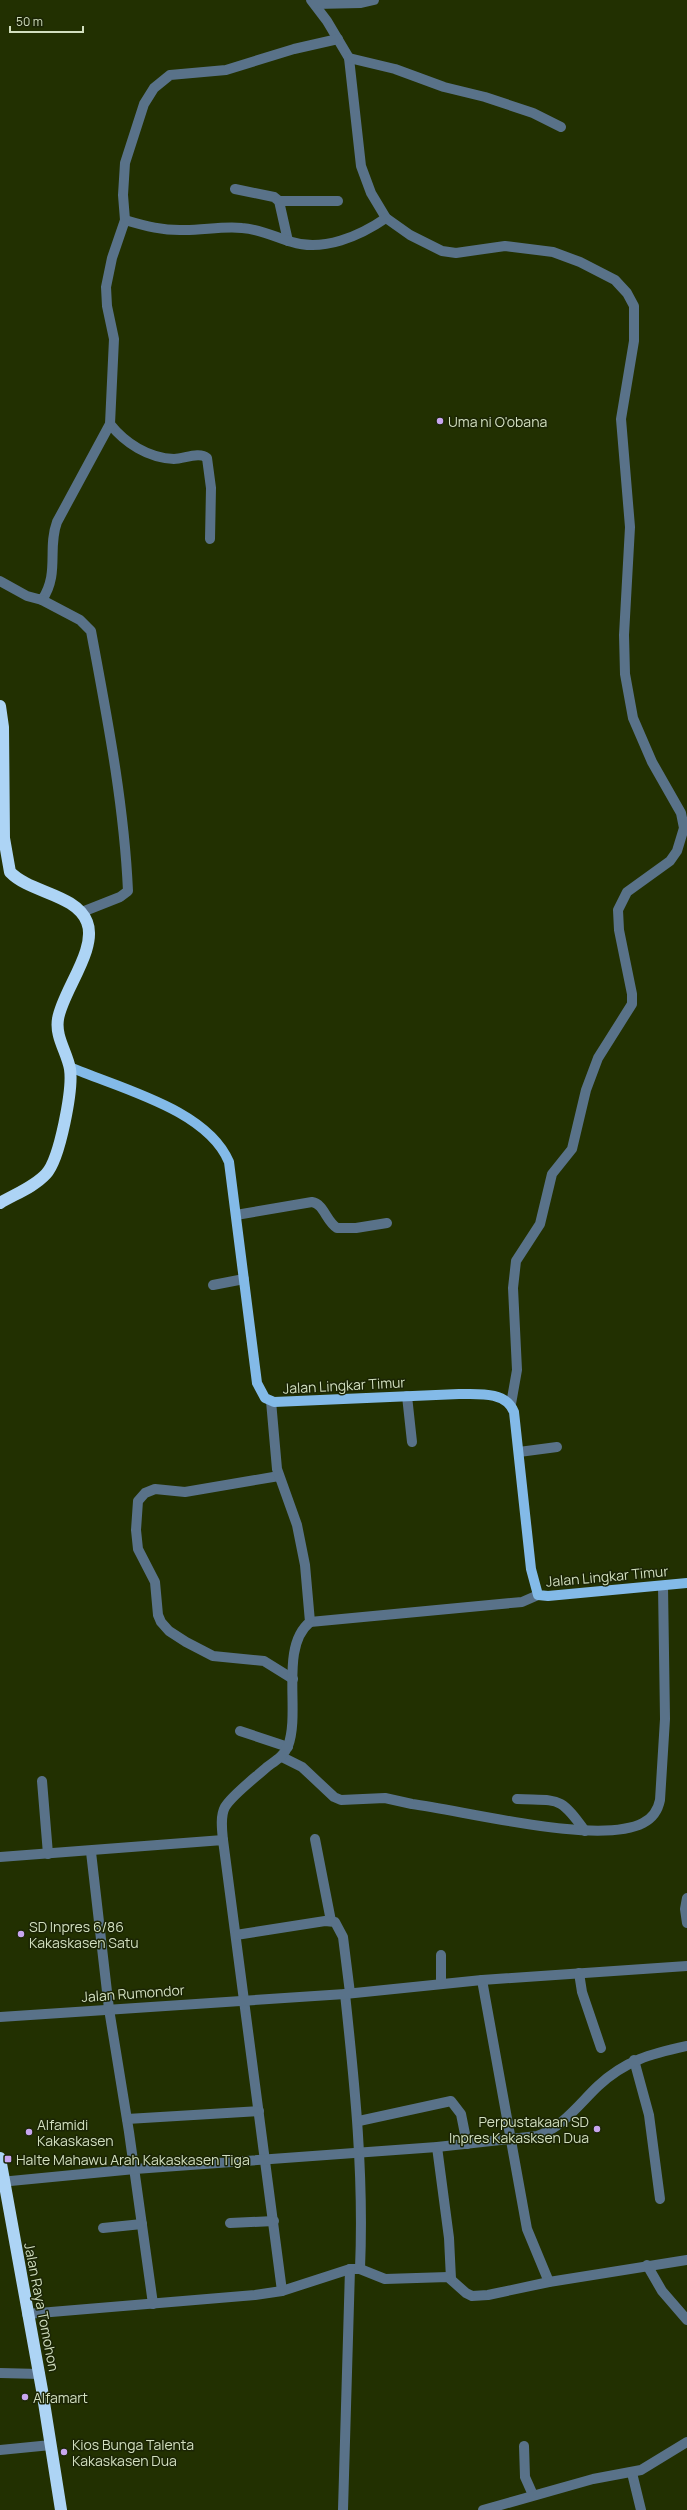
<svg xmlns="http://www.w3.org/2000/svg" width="687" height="2510" viewBox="0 0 687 2510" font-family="Manrope,sans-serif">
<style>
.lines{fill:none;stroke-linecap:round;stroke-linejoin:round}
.minor{stroke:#597289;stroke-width:10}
.major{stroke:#83bae8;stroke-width:10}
.highway{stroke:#add4f5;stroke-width:12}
.poi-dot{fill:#c8a6ef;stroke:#1b2505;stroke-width:1.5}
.labels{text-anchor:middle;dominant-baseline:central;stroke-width:3;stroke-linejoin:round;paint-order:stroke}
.poi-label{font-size:14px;fill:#d2dfbf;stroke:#1b2505;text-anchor:start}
.street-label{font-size:14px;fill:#d2dfbf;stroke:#1b2505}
</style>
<rect width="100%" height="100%" fill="#223001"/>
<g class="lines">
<g class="minor">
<polyline points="311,0 327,21 349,58 361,166 371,193 386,218 410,235 442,251 456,253 505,246 553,252 580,262 615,280 627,293 634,306 634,341 621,419 630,527 624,635 625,674 633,718 652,762 681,813 684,828 677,851 670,861 627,892 618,910 619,930 632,994 632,1004 598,1058 586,1090 572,1149 552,1174 540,1224 516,1261 513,1288 517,1370 511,1404"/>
<polyline points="315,4 361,3 374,0"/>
<polyline points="349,58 395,69 444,87 485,97 533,113 561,127"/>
<polyline points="235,189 274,197 279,201 288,241"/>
<polyline points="279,201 338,201"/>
<path d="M125 220C145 226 164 231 185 230 204 230 224 226 242 228 260 229 275 237 292 242 323 252 360 236 386 218"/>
<path d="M110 424C125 443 148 458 174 459 184 459 199 451 207 458L211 488 210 539"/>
<path d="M0 581 27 596 42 600C60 573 47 549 57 522L110 424 114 339 107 306 106 287 112 258 125 220 123 195 125 163 144 104 154 88 170 75 226 70 294 49 338 39"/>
<path d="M42 600 80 620 91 631C107 717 124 803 128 891L120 897 82 912"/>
<path d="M236 1215 312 1202C324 1204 326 1221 337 1228H356L387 1223"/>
<polyline points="213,1285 244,1279"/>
<polyline points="407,1396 412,1442"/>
<polyline points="519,1452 557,1447"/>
<polyline points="279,1476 185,1492 155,1489 145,1493 138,1501 136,1530 138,1549 155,1582 158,1615 161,1622 169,1631 186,1642 213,1656 264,1661 293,1679"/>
<polyline points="310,1622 522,1602 538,1595"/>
<polyline points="240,1731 288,1747"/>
<path d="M282 1757 302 1767 334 1797 341 1800 385 1798 412 1804C466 1811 599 1846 643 1823 653 1818 658 1810 660 1800L665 1719 663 1586"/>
<polyline points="42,1781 48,1854"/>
<path d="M517 1799C559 1801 559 1795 585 1831"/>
<polyline points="315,1839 331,1921"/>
<path d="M223 1840C222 1830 220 1816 225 1807 232 1795 256 1777 267 1767 275 1761 284 1756 288 1746 301 1712 279 1647 310 1622L305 1565 297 1525 277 1469 271 1401"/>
<polyline points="91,1852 109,2009 129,2132 153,2304"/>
<polyline points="0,1857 223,1840 282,2291"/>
<polyline points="687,1898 685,1909 687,1923"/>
<polyline points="236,1935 325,1921 335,1922 343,1937 350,1993"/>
<polyline points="441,1955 441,1983"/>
<polyline points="579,1973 582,1992 601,2048"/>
<polyline points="482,1980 527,2229 549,2282"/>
<path d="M345 1994C355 2087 364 2175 360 2269"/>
<polyline points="0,2017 345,1994 482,1980 687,1966"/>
<polyline points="634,2060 649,2115 660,2199"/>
<polyline points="127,2119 259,2111"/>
<polyline points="359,2121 451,2101 461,2114 467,2144"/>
<polyline points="437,2147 449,2238 451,2279"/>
<path d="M0 2182 135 2169 437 2147 537 2136C562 2128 580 2103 598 2086 626 2060 651 2054 687 2046"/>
<polyline points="230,2223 274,2221"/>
<polyline points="103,2228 142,2224"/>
<polyline points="647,2265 662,2291 687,2320"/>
<polyline points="27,2314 255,2295 282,2291 350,2269 360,2269 385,2279 448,2277 466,2293 472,2296 488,2295 549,2282 687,2260"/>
<polyline points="0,2373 40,2374"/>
<polyline points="524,2446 525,2477 533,2495"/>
<polyline points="0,2450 51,2445"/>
<polyline points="632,2473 641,2510"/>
<polyline points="343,2510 350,2269"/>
<polyline points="483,2510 593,2479 641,2470 687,2442"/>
</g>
<path class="major" d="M70 1067C118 1088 207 1109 229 1162L257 1383 265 1398 274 1402 459 1394C478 1394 506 1391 514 1412L531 1569 538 1595 548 1596 687 1583"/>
<g class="highway">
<path d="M0 706 3 727 4 838 10 872C30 893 76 894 87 922 98 949 62 992 58 1019 55 1037 67 1052 70 1069 73 1089 60 1159 46 1174 34 1187 15 1194 0 1203"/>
<polyline points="0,2158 42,2390 61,2510"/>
</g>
</g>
<g class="poi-dot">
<circle cx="440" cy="421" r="4"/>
<circle cx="21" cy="1934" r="4"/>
<circle cx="597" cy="2129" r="4"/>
<circle cx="29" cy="2132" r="4"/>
<rect x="4" y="2155" width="8" height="8" rx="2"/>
<circle cx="25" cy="2397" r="4"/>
<circle cx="64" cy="2452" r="4"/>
</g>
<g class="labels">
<g class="poi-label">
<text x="448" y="421">Uma ni O'obana</text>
<text x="29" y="1926">SD Inpres 6/86<tspan x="29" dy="16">Kakaskasen Satu</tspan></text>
<text x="589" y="2121" text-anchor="end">Perpustakaan SD<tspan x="589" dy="16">Inpres Kakasksen Dua</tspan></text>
<text x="37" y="2124">Alfamidi<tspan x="37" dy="16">Kakaskasen</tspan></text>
<text x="16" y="2159">Halte Mahawu Arah Kakaskasen Tiga</text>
<text x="33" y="2397">Alfamart</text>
<text x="72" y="2444">Kios Bunga Talenta<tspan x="72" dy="16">Kakaskasen Dua</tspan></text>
</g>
<g class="street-label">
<text transform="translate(344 1385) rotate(-3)">Jalan Lingkar Timur</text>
<text transform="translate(607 1576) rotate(-5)">Jalan Lingkar Timur</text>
<text transform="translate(133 1993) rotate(-4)">Jalan Rumondor</text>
<text transform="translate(42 2307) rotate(79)">Jalan Raya Tomohon</text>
</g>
</g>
<path d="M10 26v6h73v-6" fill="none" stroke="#d2dfbf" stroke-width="2"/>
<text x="16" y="26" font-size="12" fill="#d2dfbf" stroke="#1b2505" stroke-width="3" paint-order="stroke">50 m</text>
</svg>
